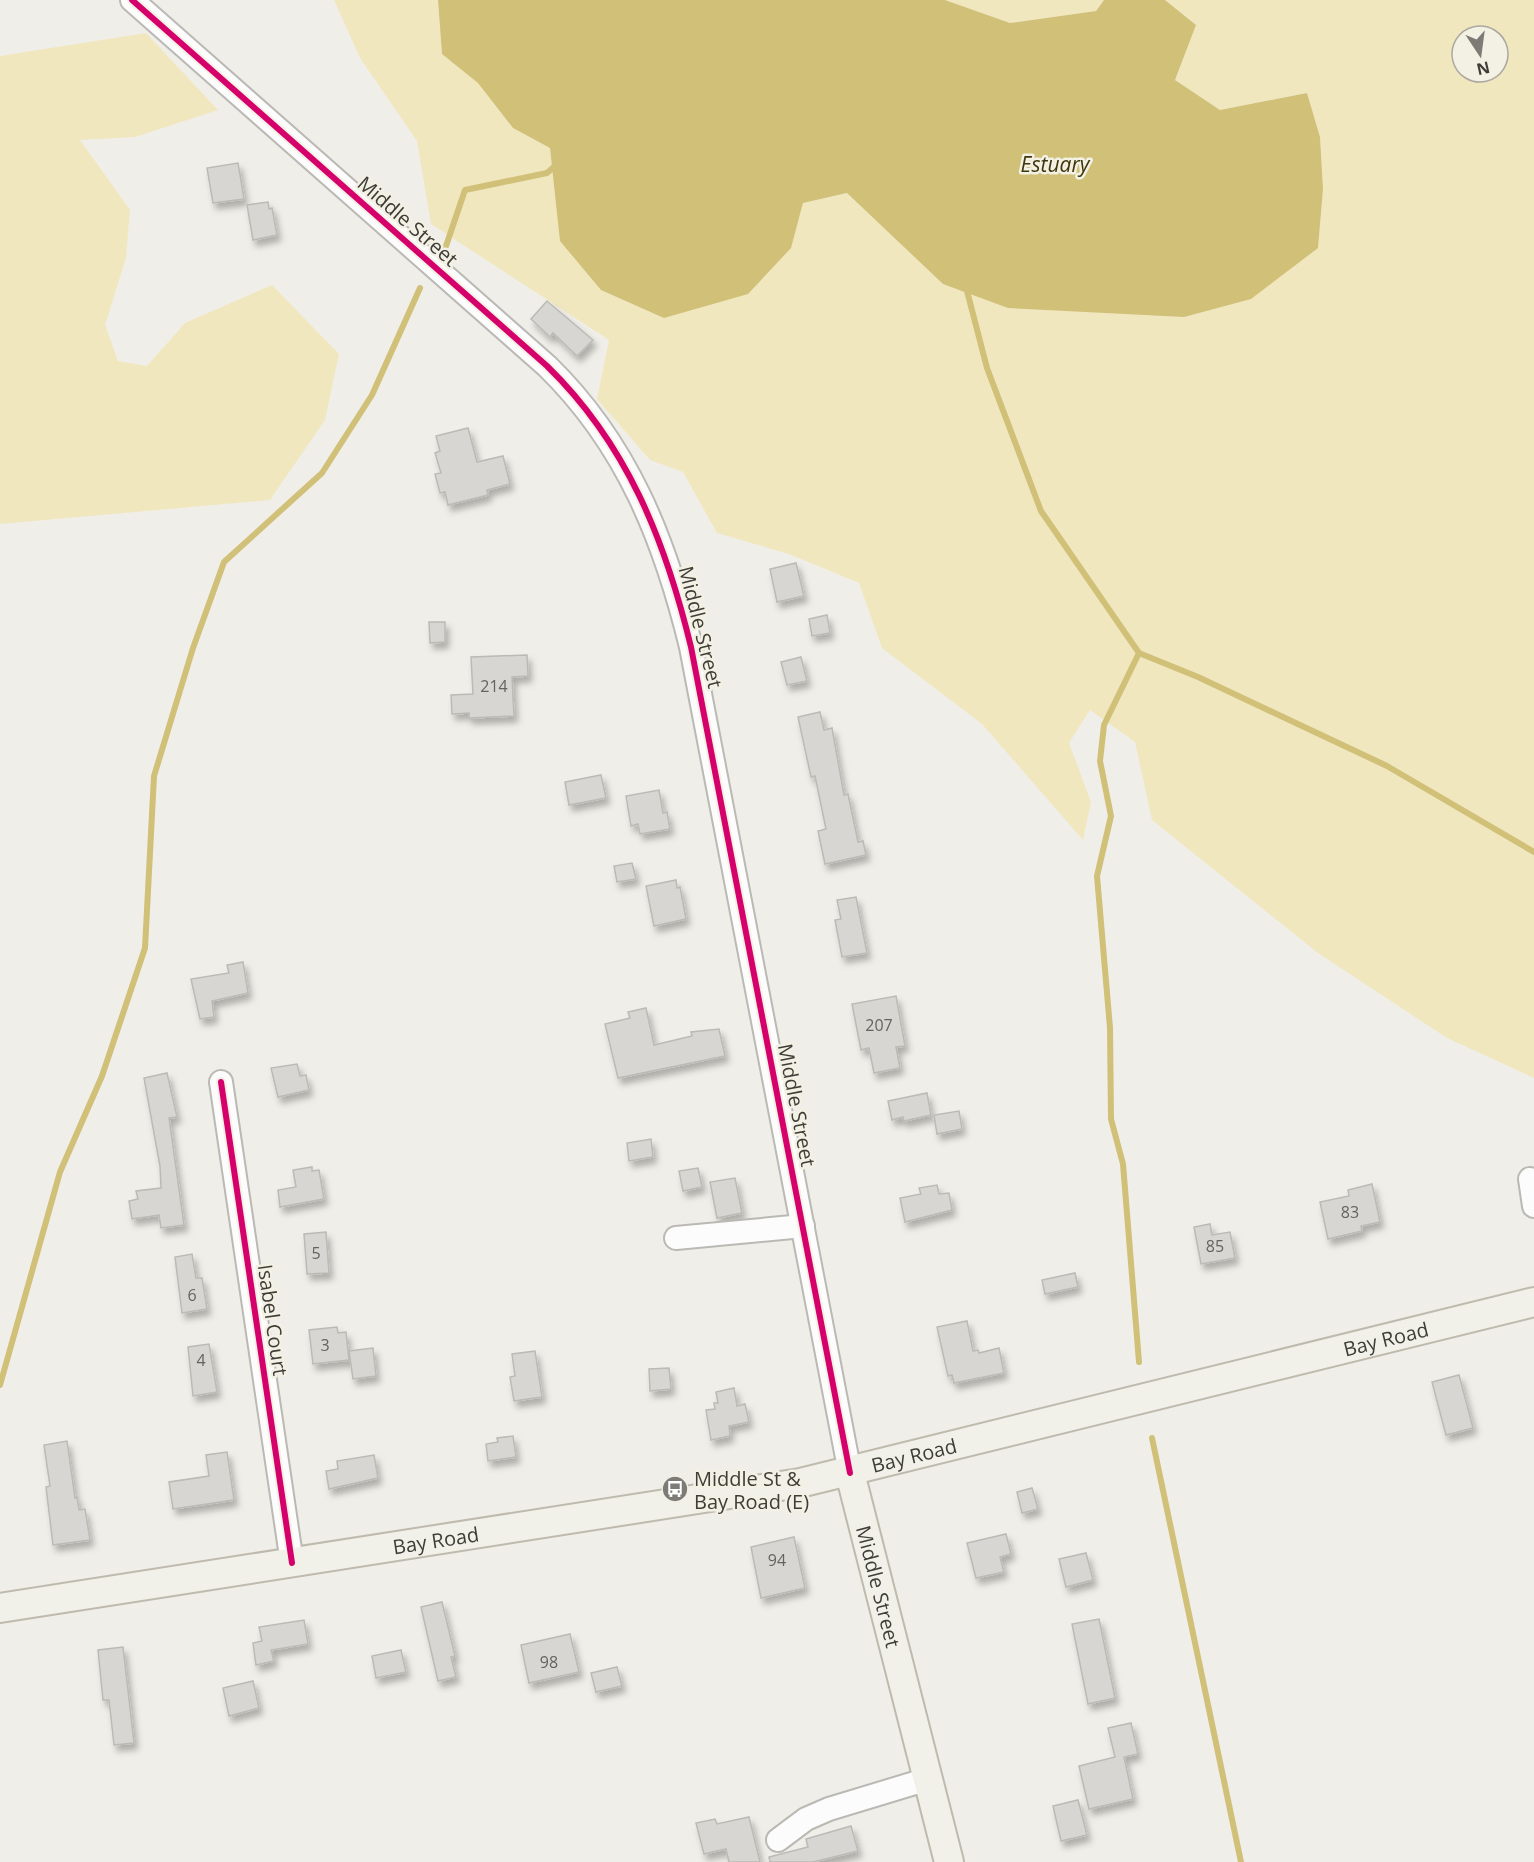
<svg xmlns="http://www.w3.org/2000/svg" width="1534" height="1862" viewBox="0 0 1534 1862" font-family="'Open Sans',sans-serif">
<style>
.green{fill:#f1e7bf;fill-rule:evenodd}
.water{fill:#d0c078}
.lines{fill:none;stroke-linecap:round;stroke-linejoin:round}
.stream{stroke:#d0c078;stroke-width:6}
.building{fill:#d8d6d2;stroke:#bbbab5;stroke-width:1.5;filter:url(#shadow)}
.minor-casing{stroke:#bab9b4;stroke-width:26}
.major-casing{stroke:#bebbae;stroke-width:32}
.minor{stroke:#fdfcfc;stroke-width:22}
.major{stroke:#f1f0e9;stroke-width:28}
.cycleway-casing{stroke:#f3f0e4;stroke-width:10}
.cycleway{stroke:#d6006c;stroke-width:6}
.labels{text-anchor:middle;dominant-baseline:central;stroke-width:5;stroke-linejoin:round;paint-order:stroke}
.number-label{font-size:16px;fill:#64635e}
.street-label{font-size:20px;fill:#3e3d38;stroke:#f3f0e4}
.poi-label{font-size:20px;fill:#3e3d38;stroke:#f3f0e4;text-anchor:start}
.water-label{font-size:21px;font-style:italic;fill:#3f370b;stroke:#f3f0e4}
</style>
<defs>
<filter id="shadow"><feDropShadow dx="3.5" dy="6" stdDeviation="3" flood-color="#0004"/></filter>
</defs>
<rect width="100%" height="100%" fill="#f0eee8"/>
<g class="green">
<path d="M334 0H438L442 54 478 82 513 128 550 148 561 241 791 248 803 203 848 193 943 284 1016 308 1066 310 1318 248 1323 189 1320 137 1307 93 1220 110 1175 80 1196 25 1165 0H1534V1078L1447 1038 1318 953 1152 820 1135 742 1090 710 1069 743 1091 802 1083 840 982 724 882 648 859 583 789 554 717 533 683 472 650 460 597 399 609 340 431 224 417 141 360 58ZM1462 36H1498V72H1462Z"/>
<polygon points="945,0 1104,0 1096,11 1010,23"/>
<polygon points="146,33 218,110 135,137 80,140 130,210 126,258 105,325 118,361 147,366 185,323 272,285 339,354 325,420 270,500 0,524 0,56"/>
</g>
<polygon class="water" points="438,0 945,0 1010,23 1096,11 1104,0 1165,0 1196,25 1175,80 1220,110 1307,93 1320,137 1323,189 1318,248 1251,299 1184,317 1008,308 943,284 847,193 803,203 791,248 748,294 664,318 601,290 560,241 550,148 513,128 478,83 442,54"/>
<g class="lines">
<g class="stream">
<polyline points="446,246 465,190 547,173 556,165"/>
<polyline points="966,287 987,368 1041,511 1139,653 1198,677 1387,766 1534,852"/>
<polyline points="1139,1362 1123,1164 1111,1119 1110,1028 1097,876 1111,816 1100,761 1104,725 1139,653"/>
<polyline points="0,1385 60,1172 102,1076 145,948 154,776 193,648 224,562 322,473 372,395 420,288"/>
<polyline points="1152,1438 1241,1862"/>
</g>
</g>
<g class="building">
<polygon points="238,163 244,199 213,203 207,168"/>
<polygon points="268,202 269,209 272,208 277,235 253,240 247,205"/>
<polygon points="547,301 593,340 577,356 553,333 550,337 531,319"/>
<polygon points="468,428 477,462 503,456 510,484 487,490 488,495 448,505 445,492 440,493 435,474 441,473 435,453 440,451 436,436"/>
<polygon points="796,563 804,596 777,602 770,569"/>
<polygon points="827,615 830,633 812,636 809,619"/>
<polygon points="429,622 445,622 445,642 430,643"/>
<polygon points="527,655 528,676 512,677 514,716 469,718 469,713 452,714 451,695 473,694 471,657"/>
<polygon points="801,657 807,681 787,685 781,662"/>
<polygon points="820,712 824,730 832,728 844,795 848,794 858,842 863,841 866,855 825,864 818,831 826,829 815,776 811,777 798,717"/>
<polygon points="601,775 606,798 569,805 565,782"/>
<polygon points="659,790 663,813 667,812 670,829 640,834 638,824 631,826 626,796"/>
<polygon points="632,863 636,879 617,882 614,866"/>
<polygon points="676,880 677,888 680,887 686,919 654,926 646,886"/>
<polygon points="856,897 867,953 842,957 835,920 841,919 837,900"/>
<polygon points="243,962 248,993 212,1001 214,1017 200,1019 191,979 229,973 227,965"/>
<polygon points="896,996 905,1046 896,1047 900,1068 874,1073 869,1048 861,1050 852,1004"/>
<polygon points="646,1008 654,1045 692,1036 691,1032 719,1029 725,1056 618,1078 605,1024 630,1018 628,1012"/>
<polygon points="297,1064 300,1076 306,1075 309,1090 278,1097 271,1068"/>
<polygon points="167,1073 177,1117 169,1118 184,1225 161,1228 159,1215 132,1219 129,1201 138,1199 136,1191 161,1188 160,1166 144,1078"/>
<polygon points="927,1093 931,1115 904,1121 903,1117 892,1120 888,1101"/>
<polygon points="959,1111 962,1129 937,1134 934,1115"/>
<polygon points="651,1139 653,1157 629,1161 627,1143"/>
<polygon points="312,1167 312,1171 319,1170 324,1199 280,1207 278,1190 296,1187 293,1170"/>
<polygon points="698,1168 702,1187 683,1191 679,1171"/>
<polygon points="735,1178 742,1213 717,1218 710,1182"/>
<polygon points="1372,1184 1380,1222 1361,1226 1362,1231 1328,1239 1320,1202 1349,1196 1348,1190"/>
<polygon points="937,1185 939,1194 949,1193 952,1210 905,1222 900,1198 921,1194 919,1188"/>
<polygon points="1210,1224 1212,1235 1230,1232 1235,1258 1201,1264 1194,1227"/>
<polygon points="326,1232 329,1273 307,1274 304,1234"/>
<polygon points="192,1254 196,1278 202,1278 207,1309 182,1313 175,1257"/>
<polygon points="1075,1273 1078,1287 1045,1294 1042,1280"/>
<polygon points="967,1321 973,1351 978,1350 979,1353 999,1348 1004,1373 954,1383 952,1375 948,1376 937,1327"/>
<polygon points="337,1327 338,1333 346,1332 349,1360 313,1364 309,1330"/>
<polygon points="209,1344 217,1392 193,1396 188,1347"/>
<polygon points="373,1348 376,1376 353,1379 349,1351"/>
<polygon points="535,1351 542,1397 514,1401 510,1377 515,1376 512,1354"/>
<polygon points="669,1368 671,1389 650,1391 649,1369"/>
<polygon points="1459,1375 1473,1428 1446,1435 1432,1382"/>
<polygon points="734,1388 737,1406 745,1404 749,1422 729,1426 730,1436 711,1440 706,1410 715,1409 714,1403 718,1403 716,1392"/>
<polygon points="513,1436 516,1457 488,1461 486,1444 498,1442 497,1438"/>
<polygon points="67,1441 75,1498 77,1497 79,1510 85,1509 90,1540 53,1545 46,1487 50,1486 44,1445"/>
<polygon points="227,1452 234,1500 173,1509 169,1482 209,1476 206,1455"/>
<polygon points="374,1455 378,1478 329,1489 326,1471 338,1469 337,1461"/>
<polygon points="1032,1488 1038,1509 1022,1513 1017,1492"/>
<polygon points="1006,1534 1011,1554 1000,1557 1004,1572 976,1578 967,1543"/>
<polygon points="794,1537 805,1588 761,1598 751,1547"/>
<polygon points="1086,1553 1093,1580 1066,1587 1059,1559"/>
<polygon points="442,1602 455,1656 451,1657 456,1677 438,1681 421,1607"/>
<polygon points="1099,1619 1115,1698 1088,1704 1072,1624"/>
<polygon points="304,1620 308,1644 271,1650 274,1661 256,1665 253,1643 262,1641 259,1627"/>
<polygon points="570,1634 579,1672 529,1683 521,1645"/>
<polygon points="123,1647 134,1743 114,1745 109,1700 103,1700 98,1650"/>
<polygon points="401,1650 406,1672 376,1678 372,1656"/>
<polygon points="617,1667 622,1686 596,1692 591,1673"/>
<polygon points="253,1681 259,1708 229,1716 223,1688"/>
<polygon points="1131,1723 1138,1754 1124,1757 1133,1799 1089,1809 1079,1766 1115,1757 1108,1728"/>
<polygon points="1078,1800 1087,1835 1061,1841 1053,1806"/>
<polygon points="749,1817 760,1862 729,1862 726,1849 704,1854 696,1823 715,1819 717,1824"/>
<polygon points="851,1826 858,1851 813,1862 770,1862 769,1857 808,1847 806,1839"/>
</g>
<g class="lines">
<g class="minor-casing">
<g id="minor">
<path d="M132 0 547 366C627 444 665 540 691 647L850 1473"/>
<polyline points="221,1082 292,1563"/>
<polyline points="1530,1179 1534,1206"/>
<polyline points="676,1238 803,1226"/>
<polyline points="778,1840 806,1819 829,1809 928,1779"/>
</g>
</g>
<g class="major-casing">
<g id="major">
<path id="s1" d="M850 1473 949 1862"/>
<path id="s2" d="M0 1608 800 1483 1534 1302"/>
</g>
</g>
<use href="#minor" class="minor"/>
<use href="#major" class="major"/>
<g class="cycleway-casing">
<g id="cycleway">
<path d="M132 0 547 366C627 444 665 540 691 647L850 1473"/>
<polyline points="221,1082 292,1563"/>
</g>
</g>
<use href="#cycleway" class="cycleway"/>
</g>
<defs>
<g id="bus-disc" transform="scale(1.35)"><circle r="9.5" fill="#7c7b76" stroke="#f3f0e4"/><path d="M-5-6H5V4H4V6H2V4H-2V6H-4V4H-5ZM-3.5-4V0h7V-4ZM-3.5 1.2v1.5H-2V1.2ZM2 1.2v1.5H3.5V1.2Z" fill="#fff"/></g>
</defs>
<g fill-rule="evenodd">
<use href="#bus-disc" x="675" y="1489"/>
</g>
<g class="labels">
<g class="number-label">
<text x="494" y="686">214</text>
<text x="879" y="1025">207</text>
<text x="1350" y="1212">83</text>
<text x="1215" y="1246">85</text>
<text x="316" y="1253">5</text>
<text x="192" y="1295">6</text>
<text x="325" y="1345">3</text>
<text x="201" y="1360">4</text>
<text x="777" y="1560">94</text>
<text x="549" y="1662">98</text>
</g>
<g class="street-label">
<text transform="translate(408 221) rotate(41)">Middle Street</text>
<text transform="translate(701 627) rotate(76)">Middle Street</text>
<text transform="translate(797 1105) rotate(79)">Middle Street</text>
<text transform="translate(273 1320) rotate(82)">Isabel Court</text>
<text stroke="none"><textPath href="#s2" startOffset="1413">Bay Road</textPath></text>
<text stroke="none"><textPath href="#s2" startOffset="927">Bay Road</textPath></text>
<text stroke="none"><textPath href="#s2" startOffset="441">Bay Road</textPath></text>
<text stroke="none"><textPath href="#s1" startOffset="117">Middle Street</textPath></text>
</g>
<g class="poi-label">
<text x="694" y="1478">Middle St &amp;<tspan x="694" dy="23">Bay Road (E)</tspan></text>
</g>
<g class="water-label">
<text x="1055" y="164">Estuary</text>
</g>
</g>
<g transform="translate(1480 54) rotate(167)"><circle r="28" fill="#f3f0e4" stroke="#aba89f" stroke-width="1.5"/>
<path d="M0-4.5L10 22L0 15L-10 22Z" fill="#7c7b76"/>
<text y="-9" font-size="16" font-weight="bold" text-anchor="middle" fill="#3e3d38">N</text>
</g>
</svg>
